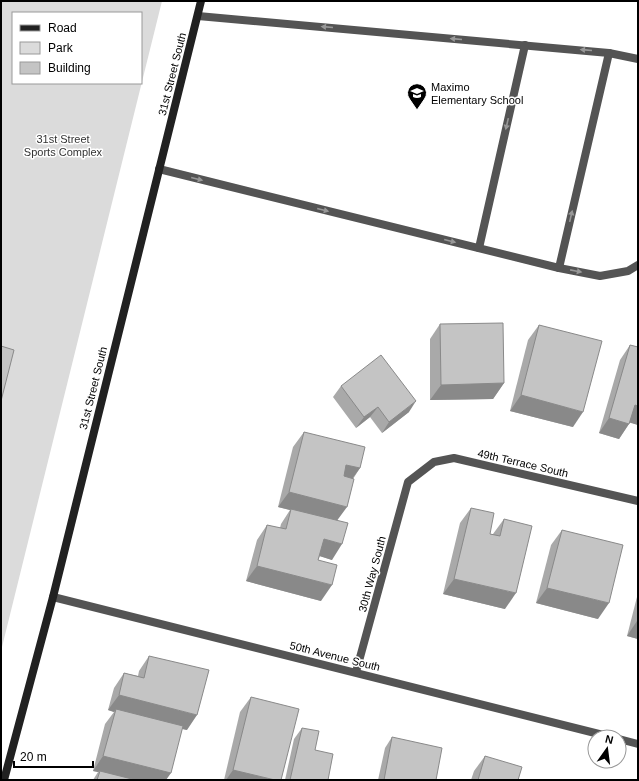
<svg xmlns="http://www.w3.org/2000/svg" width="639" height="781" viewBox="0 0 639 781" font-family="Helvetica,sans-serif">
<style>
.green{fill:#dbdbdb;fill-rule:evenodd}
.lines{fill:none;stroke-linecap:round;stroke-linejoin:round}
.lane{stroke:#545454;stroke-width:8}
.street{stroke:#545454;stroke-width:8}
.secondary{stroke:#212121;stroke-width:8}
.wall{fill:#a9a9a9}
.shaded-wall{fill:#898989}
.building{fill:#c4c4c4;stroke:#898989}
.oneway{fill:#989898}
.labels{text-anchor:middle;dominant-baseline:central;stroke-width:3;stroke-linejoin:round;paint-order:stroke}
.street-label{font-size:11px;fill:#000;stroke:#fff}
.poi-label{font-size:11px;fill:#000;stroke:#fff;text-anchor:start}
.park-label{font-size:11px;fill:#323232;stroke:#fff}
</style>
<rect width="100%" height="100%" fill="#fff"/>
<path class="green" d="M1 1H162L1 651ZM13 13H141V83H13Z"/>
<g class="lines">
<g class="lane">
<polyline points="198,16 609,53 638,59"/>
<polyline points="159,169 559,268 600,276 628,271 638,265"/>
<polyline points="479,248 525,45"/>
<polyline points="559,268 609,53"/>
</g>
<g class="street">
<polyline points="53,597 611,737"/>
<polyline points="356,672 408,482 434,462 454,458 638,501"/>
<polyline points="619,739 638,744"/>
</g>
<polyline class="secondary" points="4,780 53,597 201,1"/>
</g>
<g class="wall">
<polygon points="440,324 504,383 493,399 430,400 430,339"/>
<polygon points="539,325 573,427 510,411 528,340"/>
<polygon points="630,345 638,425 630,422 619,439 599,433 620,360"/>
<polygon points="341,386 409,412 382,433 370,417 356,428 333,397"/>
<polygon points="304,432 360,468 353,479 337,520 332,560 320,556 318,560 321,601 246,581 257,540 267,525 280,528 281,524 290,510 278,507 293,447"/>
<polygon points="471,508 490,534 493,534 504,519 505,609 443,594 460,523"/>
<polygon points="562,530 598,619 536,603 551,545"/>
<polygon points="638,593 638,639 627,636"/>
<polygon points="149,656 187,730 182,729 166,780 93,780 98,772 93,771 105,724 114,712 108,710 114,688 124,673 138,676 139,671"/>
<polygon points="251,697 281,780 224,780 240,712"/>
<polygon points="302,728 315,750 328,780 285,780 294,739"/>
<polygon points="392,737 436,780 378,780 385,748"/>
<polygon points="485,756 518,780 471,780 474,771"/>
</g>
<g class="shaded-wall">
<polygon points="504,383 493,399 430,400 441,385"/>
<polygon points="521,395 583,412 573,427 510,411"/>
<polygon points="416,401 409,412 382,433 389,422"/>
<polygon points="635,405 638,406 638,425 624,421"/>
<polygon points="378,407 370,417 356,428 364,417"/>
<polygon points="609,418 629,424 619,439 599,433"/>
<polygon points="346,465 360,468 349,483 336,481"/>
<polygon points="289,492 347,507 336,522 291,509 290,510 278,507"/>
<polygon points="324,539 342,544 332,560 313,554"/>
<polygon points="257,566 332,585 321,601 246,581"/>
<polygon points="454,579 516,593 505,609 443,594"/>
<polygon points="547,588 609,603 598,619 536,603"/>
<polygon points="637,621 638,621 638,639 627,636"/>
<polygon points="119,695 197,715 187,730 115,712 116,709 114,712 108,710"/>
<polygon points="103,756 171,773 166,780 127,780 100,771 98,772 93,771"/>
<polygon points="233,770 275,780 226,780"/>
</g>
<g class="building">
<polygon points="503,323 504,383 441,385 440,324"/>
<polygon points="539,325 602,341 583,412 521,395"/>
<polygon points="630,345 638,347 638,406 635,405 629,424 609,418"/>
<polygon points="1,346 14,350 1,401"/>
<polygon points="381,355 416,401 389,422 378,407 364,417 341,386"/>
<polygon points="304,432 365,447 360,468 346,465 344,476 354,479 347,507 289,492"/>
<polygon points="471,508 494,513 490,534 500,536 504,519 532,526 516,593 454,579"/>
<polygon points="291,509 348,523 342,544 324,539 318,560 337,565 332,585 257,566 267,525 286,529"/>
<polygon points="562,530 623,545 609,603 547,588"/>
<polygon points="149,656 209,670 197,715 119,695 124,673 144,678"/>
<polygon points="251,697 299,709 281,780 275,780 233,770"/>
<polygon points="116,709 183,726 171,773 103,756"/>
<polygon points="302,728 319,731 315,750 333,754 328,780 290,780"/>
<polygon points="392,737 442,748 436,780 384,780"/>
<polygon points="485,756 522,767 518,780 478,780"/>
<polygon points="100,771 136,780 97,780"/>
</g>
<defs><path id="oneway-solid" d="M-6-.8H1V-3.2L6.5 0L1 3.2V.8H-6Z"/></defs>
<g class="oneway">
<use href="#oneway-solid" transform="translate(327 27) rotate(-175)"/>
<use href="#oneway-solid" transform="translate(456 39) rotate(-175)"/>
<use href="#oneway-solid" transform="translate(586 50) rotate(-175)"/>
<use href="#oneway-solid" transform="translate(507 124) rotate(103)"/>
<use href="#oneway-solid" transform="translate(197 179) rotate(14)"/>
<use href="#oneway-solid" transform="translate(323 210) rotate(14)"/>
<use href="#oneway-solid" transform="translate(571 216) rotate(-77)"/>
<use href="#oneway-solid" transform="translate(450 241) rotate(14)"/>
<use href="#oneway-solid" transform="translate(576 271) rotate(11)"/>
</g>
<defs>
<g id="school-pin" transform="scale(1)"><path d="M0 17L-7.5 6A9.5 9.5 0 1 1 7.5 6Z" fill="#000" stroke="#fff"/><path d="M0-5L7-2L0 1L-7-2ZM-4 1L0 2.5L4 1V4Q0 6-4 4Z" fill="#fff"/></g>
</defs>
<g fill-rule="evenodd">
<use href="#school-pin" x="417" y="93"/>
</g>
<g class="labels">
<g class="street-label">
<text transform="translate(172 74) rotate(-76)">31st Street South</text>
<text transform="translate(93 388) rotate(-76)">31st Street South</text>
<text transform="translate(523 463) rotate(13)">49th Terrace South</text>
<text transform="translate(372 574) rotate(-75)">30th Way South</text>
<text transform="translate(335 656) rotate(14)">50th Avenue South</text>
</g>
<g class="poi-label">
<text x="431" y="87">Maximo<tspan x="431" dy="13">Elementary School</tspan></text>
</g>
<g class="park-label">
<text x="63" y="139">31st Street<tspan x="63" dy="13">Sports Complex</tspan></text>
</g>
</g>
<rect width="639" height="781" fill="none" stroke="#000000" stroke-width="4"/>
<rect x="12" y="12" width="130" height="72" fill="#ffffff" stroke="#999999"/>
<rect x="20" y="25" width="20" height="6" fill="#212121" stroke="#999999"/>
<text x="48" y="32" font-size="12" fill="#000000">Road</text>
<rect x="20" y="42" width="20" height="12" fill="#dbdbdb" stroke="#999999"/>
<text x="48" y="52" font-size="12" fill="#000000">Park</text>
<rect x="20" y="62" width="20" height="12" fill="#c4c4c4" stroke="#999999"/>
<text x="48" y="72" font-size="12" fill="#000000">Building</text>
<g transform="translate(607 749) rotate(14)"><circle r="19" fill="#ffffff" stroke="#999999"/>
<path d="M0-3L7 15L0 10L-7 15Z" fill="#000000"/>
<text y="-6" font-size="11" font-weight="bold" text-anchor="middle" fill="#000000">N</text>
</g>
<path d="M14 761v6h79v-6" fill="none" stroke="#000000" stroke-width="2"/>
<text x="20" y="761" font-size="12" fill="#000000" stroke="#ffffff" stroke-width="3" paint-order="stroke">20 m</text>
</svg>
